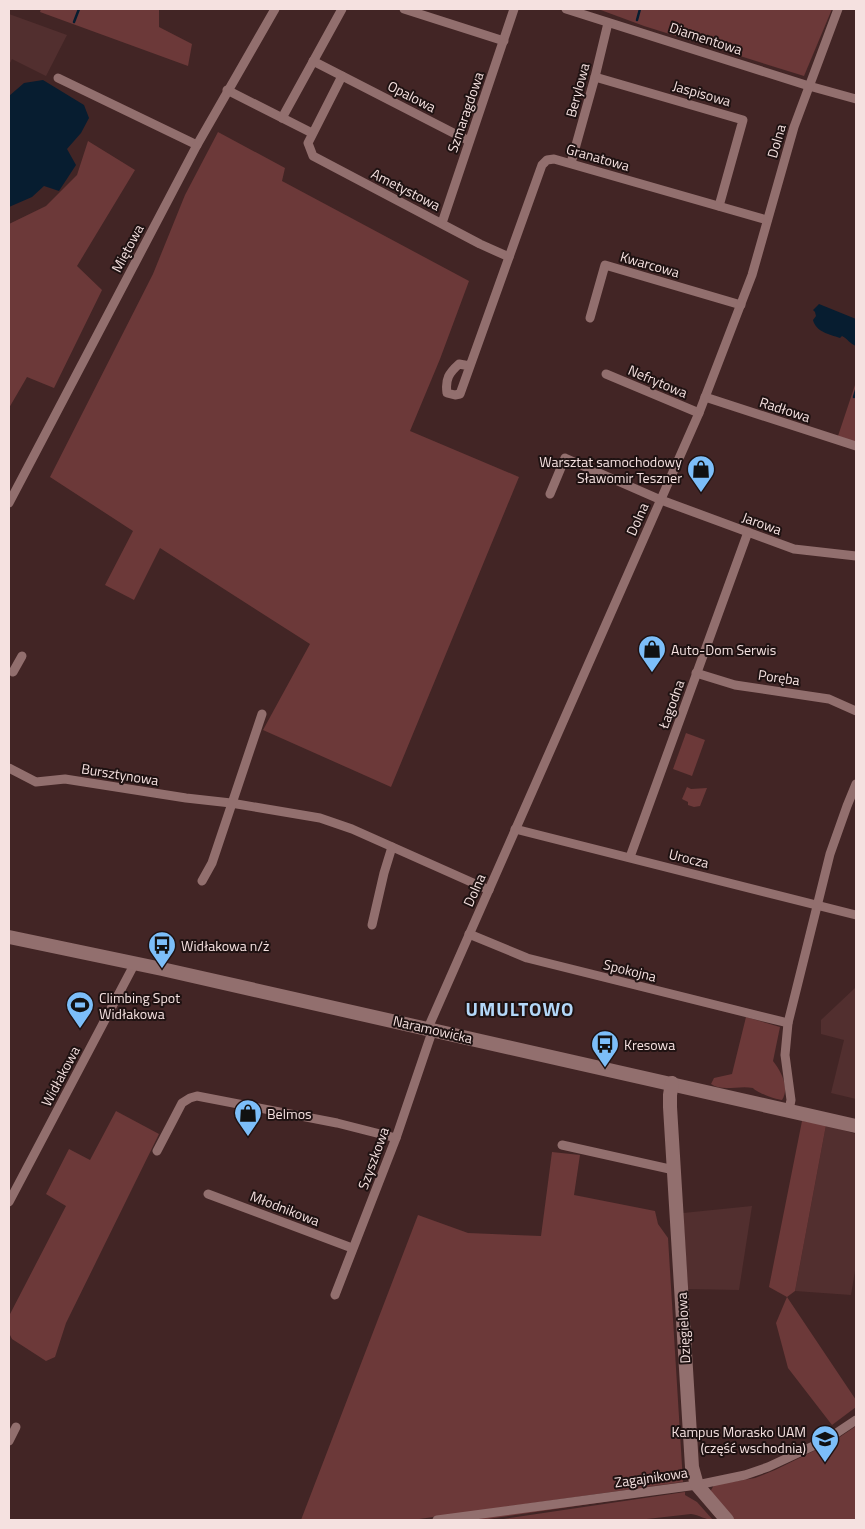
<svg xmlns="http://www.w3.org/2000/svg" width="865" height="1529" viewBox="0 0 865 1529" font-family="'Titillium Web',sans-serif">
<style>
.built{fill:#522f2f}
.green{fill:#6c3939}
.water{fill:#071d30}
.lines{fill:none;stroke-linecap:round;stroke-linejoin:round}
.stream{stroke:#071d30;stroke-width:2.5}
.street{stroke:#926f6e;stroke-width:9}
.secondary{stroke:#926f6e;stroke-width:14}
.labels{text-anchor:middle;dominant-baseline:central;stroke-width:4;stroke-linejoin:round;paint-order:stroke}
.street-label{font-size:14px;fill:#f5e1e0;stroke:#1f1212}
.poi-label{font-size:14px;fill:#f5e1e0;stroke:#1f1212;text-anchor:start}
.district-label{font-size:19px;font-weight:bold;letter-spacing:1px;fill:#b3d7f8;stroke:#1f1212}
</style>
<rect width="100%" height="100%" fill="#422525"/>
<g class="built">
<polygon points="9,14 67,35 46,76 12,59 9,65"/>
<polygon points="855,988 856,988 856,1099 831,1093 844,1040 821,1034 821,1020"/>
<polygon points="826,1125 856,1134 856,1265 851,1295 795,1291"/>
<polygon points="752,1206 739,1290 688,1289 683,1213"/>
</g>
<g class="green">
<polygon points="41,9 159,9 159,27 192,44 188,66 40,12"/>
<polygon points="598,9 832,9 804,76 644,26"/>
<polygon points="218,132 285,168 282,181 469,281 440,359 410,431 519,477 391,787 263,730 310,644 160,548 134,600 105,585 133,531 50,477 153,274 185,195"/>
<polygon points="88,141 135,170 77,266 102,290 54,388 27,377 9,408 9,224 46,206 77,175"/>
<polygon points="856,382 856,442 838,436"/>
<polygon points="686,733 705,740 692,776 673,769"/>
<polygon points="687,787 691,789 707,788 700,806 694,807 688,805 688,802 682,799"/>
<path d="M746 1017 780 1027 773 1061C781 1071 790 1088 782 1100 776 1100 756 1092 753 1088 739 1085 722 1092 711 1084L714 1078 732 1074Z"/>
<polygon points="116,1111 159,1134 66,1323 55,1357 46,1361 12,1339 9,1333 9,1316 66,1206 46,1194 69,1149 90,1160"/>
<polygon points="802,1121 826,1125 795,1291 787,1297 856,1400 856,1407 832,1425 788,1368 776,1323 787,1297 769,1287"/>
<polygon points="552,1152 580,1155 574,1195 655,1211 658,1224 668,1238 683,1482 412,1520 301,1520 418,1215 468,1233 541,1236"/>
<polygon points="856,1426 856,1520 733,1520 710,1492 714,1485 755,1478 775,1470 834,1441"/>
<polygon points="679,1491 481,1520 460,1520"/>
<path d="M685 1492V1495L697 1502 713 1520C706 1520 699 1515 691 1514L638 1520H497Z"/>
</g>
<g class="water">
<polygon points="43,80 84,105 89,118 81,133 67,149 76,165 59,191 44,186 32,197 9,207 9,96 24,83"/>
<path d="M819 304 856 319V346C850 344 848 339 842 336L840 338C829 334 816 332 813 320L816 316 815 312 813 310Z"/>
</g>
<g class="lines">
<g class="stream">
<polyline points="637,20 640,9"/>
<polyline points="74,22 79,9"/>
<polyline points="854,397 856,390"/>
</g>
<g class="street">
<polyline points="404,9 504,41"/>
<polyline points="566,9 809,86 856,99"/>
<polyline points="313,61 469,141"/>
<polyline points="342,76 308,143 313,156 480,244 509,257"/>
<polyline points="595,77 743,120 719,206"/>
<polyline points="58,78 197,145"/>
<polyline points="227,90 312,133"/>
<polyline points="282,118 342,9"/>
<polyline points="571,163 595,77 608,23"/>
<polyline points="442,223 514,9"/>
<polyline points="590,318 605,265 741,305"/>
<path d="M470 366 459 364C449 373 445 379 447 393L455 395 460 394 542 165 547 160 554 159 767 220"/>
<polyline points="606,374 699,413"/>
<polyline points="705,397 856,446"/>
<polyline points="550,494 565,458 661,500 794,549 856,556"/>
<polyline points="9,503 197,145 275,9"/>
<polyline points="13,672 22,656"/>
<polyline points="696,673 735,685 829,699 856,711"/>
<polyline points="9,768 36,782 65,779 186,798 231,803 320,818 352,829 489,890"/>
<polyline points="515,829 856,915"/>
<polyline points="630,857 748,532"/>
<polyline points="202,881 212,863 262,714"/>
<polyline points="372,925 384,873 392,847"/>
<polyline points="469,934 527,958 788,1023"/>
<polyline points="428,1028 699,413 752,275 794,127 838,9"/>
<polyline points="789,1110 791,1100 785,1055 788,1023 830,854 847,806 856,784"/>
<polyline points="562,1145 674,1170"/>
<polyline points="157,1151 182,1103 190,1098 197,1096 337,1123 396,1138"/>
<polyline points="208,1194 352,1248"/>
<polyline points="9,1202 135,963"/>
<polyline points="335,1295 396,1138 433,1029"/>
<polyline points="9,1441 16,1427"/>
<polyline points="437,1520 697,1485 745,1475 768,1467 826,1440 856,1420"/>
</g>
<g class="secondary">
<polyline points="9,937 162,969 856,1126"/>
<polyline points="672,1083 670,1095 670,1107 692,1467 697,1485 727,1520"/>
</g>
</g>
<defs>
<g id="shop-pin" transform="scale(1.4375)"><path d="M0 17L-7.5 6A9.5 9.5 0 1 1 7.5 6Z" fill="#7cbef9" stroke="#1f1212"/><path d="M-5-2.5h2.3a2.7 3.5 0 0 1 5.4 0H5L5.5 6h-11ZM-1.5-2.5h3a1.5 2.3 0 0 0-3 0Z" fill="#111"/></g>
<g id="bus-pin" transform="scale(1.4375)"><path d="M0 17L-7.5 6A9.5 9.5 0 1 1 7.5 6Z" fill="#7cbef9" stroke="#1f1212"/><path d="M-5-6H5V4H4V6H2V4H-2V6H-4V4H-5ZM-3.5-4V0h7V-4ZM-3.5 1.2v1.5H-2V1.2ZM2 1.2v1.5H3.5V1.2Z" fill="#111"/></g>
<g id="stadium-pin" transform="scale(1.4375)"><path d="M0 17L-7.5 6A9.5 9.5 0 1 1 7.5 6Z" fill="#7cbef9" stroke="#1f1212"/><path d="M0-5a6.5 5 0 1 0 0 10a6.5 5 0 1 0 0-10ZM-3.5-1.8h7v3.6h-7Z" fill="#111"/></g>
<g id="university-pin" transform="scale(1.4375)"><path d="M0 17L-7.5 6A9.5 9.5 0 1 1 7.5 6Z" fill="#7cbef9" stroke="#1f1212"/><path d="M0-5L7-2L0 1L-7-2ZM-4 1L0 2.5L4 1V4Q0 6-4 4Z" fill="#111"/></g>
</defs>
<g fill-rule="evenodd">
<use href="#shop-pin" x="701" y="469"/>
<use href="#shop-pin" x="652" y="649"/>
<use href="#bus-pin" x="162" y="945"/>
<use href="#stadium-pin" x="80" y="1005"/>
<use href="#bus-pin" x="605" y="1044"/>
<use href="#shop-pin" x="248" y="1113"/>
<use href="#university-pin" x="825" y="1439"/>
</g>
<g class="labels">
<g class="street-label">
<text transform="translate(706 38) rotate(18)">Diamentowa</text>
<text transform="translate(577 90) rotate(-75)">Berylowa</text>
<text transform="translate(702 93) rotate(16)">Jaspisowa</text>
<text transform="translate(412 96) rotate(27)">Opalowa</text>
<text transform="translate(465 112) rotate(-71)">Szmaragdowa</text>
<text transform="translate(776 141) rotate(-74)">Dolna</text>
<text transform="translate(598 157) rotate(16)">Granatowa</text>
<text transform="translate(406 189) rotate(27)">Ametystowa</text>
<text transform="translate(127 248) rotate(-62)">Miętowa</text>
<text transform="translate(650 264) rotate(16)">Kwarcowa</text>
<text transform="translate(658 381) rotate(23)">Nefrytowa</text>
<text transform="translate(785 409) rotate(18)">Radłowa</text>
<text transform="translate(637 519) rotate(-66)">Dolna</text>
<text transform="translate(762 523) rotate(20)">Jarowa</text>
<text transform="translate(779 677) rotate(8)">Poręba</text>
<text transform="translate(671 704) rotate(-70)">Łagodna</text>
<text transform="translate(120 774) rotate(9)">Bursztynowa</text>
<text transform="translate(689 858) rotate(14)">Urocza</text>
<text transform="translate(474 890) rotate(-66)">Dolna</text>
<text transform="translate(630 970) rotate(14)">Spokojna</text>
<text transform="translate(433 1029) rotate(13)">Naramowicka</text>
<text transform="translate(60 1076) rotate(-62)">Widłakowa</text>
<text transform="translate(373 1158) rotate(-70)">Szyszkowa</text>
<text transform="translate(285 1208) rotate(21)">Młodnikowa</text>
<text transform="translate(683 1328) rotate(-93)">Dzięgielowa</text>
<text transform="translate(651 1477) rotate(-8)">Zagajnikowa</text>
</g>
<g class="poi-label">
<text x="682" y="461" text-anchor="end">Warsztat samochodowy<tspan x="682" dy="16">Sławomir Teszner</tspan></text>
<text x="671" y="649">Auto-Dom Serwis</text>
<text x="181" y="945">Widłakowa n/ż</text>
<text x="99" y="997">Climbing Spot<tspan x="99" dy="16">Widłakowa</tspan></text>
<text x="624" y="1044">Kresowa</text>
<text x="267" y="1113">Belmos</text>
<text x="806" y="1431" text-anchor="end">Kampus Morasko UAM<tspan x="806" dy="16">(część wschodnia)</tspan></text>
</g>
<g class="district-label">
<text x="520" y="1008">UMULTOWO</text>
</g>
</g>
<rect width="865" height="1529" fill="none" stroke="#f5e1e0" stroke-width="20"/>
</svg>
